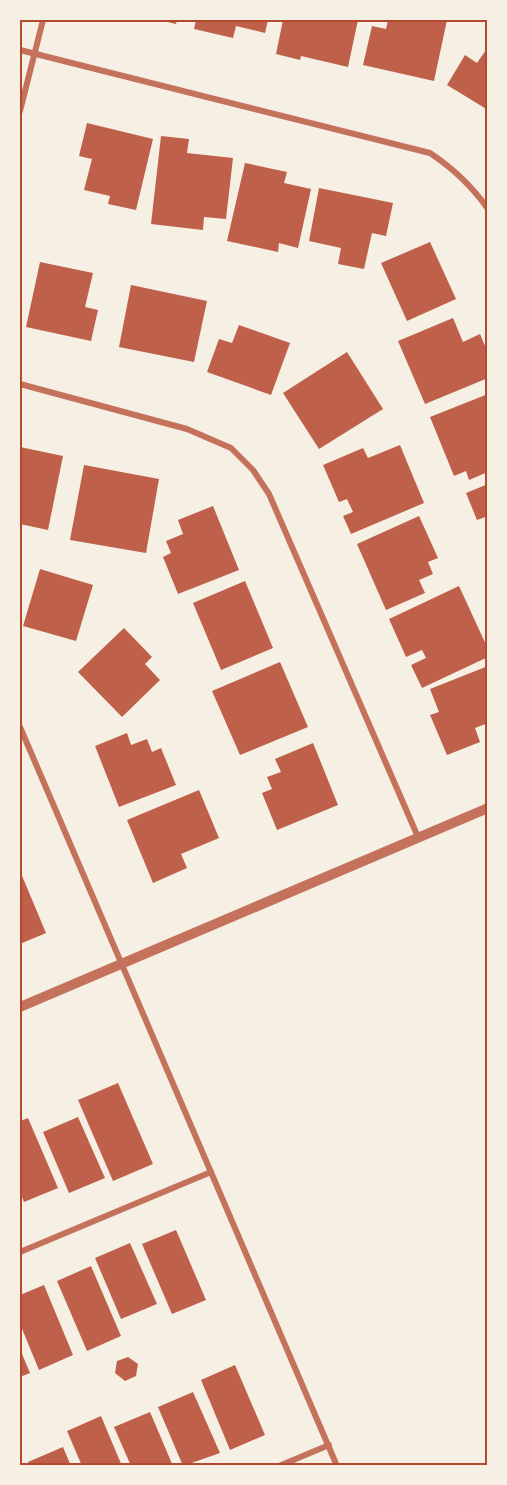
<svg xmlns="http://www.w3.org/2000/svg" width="507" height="1485" viewBox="0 0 507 1485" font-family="'PT Sans Narrow',sans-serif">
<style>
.building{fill:#bf614a}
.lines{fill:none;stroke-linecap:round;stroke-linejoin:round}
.minor{stroke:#c5725c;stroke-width:6}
.tertiary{stroke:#c5725c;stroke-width:10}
.neatline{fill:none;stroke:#b5482f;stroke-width:2}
</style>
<rect width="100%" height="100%" fill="#f6efe4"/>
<g class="building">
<polygon points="160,20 177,20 176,24"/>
<polygon points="196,20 268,20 265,33 236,26 233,38 194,29"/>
<polygon points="283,20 358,20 348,67 301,56 300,60 276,54"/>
<polygon points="388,20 447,20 434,81 363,65 372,26 386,29"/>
<polygon points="488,47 488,110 447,85 465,55 477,63"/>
<polygon points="87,123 153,139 136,210 108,204 110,196 84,190 92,159 79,156"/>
<polygon points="161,136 189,139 187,153 233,158 226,219 204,217 203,230 151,224"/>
<polygon points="245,163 287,172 284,183 311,189 298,248 279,243 278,252 227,241"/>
<polygon points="319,188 393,203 386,236 372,233 364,269 338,264 341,248 309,241"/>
<polygon points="430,242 456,299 407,321 381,263"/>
<polygon points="40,262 93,273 85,307 98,310 91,341 26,327"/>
<polygon points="131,285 207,301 194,362 119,347"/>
<polygon points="453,318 463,342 480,334 488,353 488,378 425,404 398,341"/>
<polygon points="239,325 290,343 271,395 207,372 219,339 232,343"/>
<polygon points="347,352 383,409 319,449 283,393"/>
<polygon points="488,394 488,472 469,480 466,471 454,476 430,417"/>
<polygon points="400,445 424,503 351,534 343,516 353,512 347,499 339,502 323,465 363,448 368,458"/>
<polygon points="20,447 63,456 48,530 20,524"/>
<polygon points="84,465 159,479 146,553 70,540"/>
<polygon points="488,484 488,516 477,520 466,493"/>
<polygon points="213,506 239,570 178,594 163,557 171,553 166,541 183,534 178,520"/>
<polygon points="419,516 438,558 428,562 433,574 419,580 425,593 386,610 357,544"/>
<polygon points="40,569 93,585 76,641 23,626"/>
<polygon points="245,581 273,648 221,670 193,603"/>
<polygon points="459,586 488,649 488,657 422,688 411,665 426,658 422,650 406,657 389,619"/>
<polygon points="124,628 152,657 145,664 160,680 122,717 78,672"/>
<polygon points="280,662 308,727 240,755 212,691"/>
<polygon points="488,666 488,723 475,728 480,742 447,755 430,715 439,712 430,689"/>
<polygon points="127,733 131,745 147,739 152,752 161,748 176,785 119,807 95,746"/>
<polygon points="313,743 338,805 277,830 262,793 272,789 267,777 281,772 275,759"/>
<polygon points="199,790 219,838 181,854 187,868 153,883 127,820"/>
<polygon points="20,871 46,933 20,944"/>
<polygon points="118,1083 153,1164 113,1181 78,1100"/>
<polygon points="78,1117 105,1178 69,1193 43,1132"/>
<polygon points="28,1118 58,1188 24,1202 20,1192 20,1121"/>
<polygon points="176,1230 206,1300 172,1314 142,1244"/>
<polygon points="130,1243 157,1304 121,1319 95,1258"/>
<polygon points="91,1266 121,1336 87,1351 57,1281"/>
<polygon points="44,1285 73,1355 39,1370 20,1324 20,1295"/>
<polygon points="20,1349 30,1373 20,1377"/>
<polygon points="128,1357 138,1364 136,1376 125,1381 115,1373 117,1361"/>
<polygon points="235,1365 265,1435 230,1450 201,1380"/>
<polygon points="193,1392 220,1453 183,1466 158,1407"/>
<polygon points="150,1412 173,1466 131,1466 114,1427"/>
<polygon points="101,1416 122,1466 82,1466 67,1431"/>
<polygon points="63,1447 71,1466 29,1466 28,1462"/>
</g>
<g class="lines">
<g class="minor">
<path d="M20 50 430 153C454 169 472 186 488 209"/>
<polyline points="20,111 43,20"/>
<polyline points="20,384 187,429 231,448 253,470 269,494 418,837"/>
<polyline points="20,727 337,1466"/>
<polyline points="20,1252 211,1172"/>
<polyline points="279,1466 329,1445"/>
</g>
<polyline class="tertiary" points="20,1007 488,808"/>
</g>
<rect width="507" height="1485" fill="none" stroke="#f6efe4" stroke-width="42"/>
<rect x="21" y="21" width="465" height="1443" class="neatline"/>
</svg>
